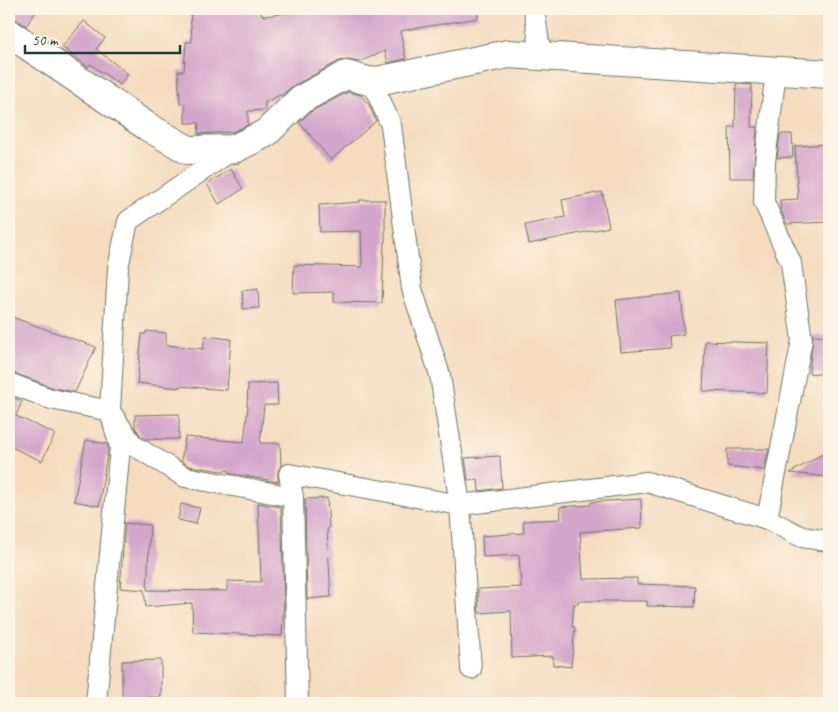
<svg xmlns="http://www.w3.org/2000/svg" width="838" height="712" viewBox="0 0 838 712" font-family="Caveat,sans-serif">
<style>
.green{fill:#b2c76c;stroke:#688250}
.building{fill:#d4a6cb}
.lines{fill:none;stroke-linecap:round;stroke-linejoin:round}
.street-casing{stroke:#6a7565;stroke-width:22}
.secondary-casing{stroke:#6a7565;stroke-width:30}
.street{stroke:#fff;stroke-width:20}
.secondary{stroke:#fff;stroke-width:28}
</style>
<rect width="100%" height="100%" fill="#fcf5e5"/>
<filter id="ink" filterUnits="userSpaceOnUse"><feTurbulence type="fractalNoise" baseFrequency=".02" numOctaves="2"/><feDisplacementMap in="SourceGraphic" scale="10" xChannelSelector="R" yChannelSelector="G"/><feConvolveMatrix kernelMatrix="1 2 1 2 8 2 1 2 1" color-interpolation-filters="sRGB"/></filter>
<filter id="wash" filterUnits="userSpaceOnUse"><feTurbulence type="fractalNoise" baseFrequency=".0096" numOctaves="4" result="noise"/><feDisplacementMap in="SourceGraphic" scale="20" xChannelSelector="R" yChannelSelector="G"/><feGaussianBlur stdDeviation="1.12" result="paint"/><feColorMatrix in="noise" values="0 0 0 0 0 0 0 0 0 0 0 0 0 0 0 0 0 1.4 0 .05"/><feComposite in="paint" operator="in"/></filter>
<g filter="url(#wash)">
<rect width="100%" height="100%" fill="#f5dcbf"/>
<polygon class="green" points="9,44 12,171 9,173"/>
<g id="blocks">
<g class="building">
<polygon points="9,9 38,9 26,26 17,20 9,18"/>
<polygon points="211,9 260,9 262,15 264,16 289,13 363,11 363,9 390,9 391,12 409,9 477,9 478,18 400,31 406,59 388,63 385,51 359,62 349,60 339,61 293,86 283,94 265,102 265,110 248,111 248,125 232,132 198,134 199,123 185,123 185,104 180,104 178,71 184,71 186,42 192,42 190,10"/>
<polygon points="84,21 105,38 96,49 128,74 120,85 90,64 88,67 62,47"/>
<polygon points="736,84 752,85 751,127 757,127 753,178 730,178 729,127 735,127"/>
<polygon points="348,92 361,95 369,105 376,121 331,160 299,122 312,111"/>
<polygon points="780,134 792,134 793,157 777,158"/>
<polygon points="829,144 829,222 787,224 781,211 780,200 798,199 795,146"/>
<polygon points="231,169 243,189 219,204 207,184"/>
<polygon points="602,192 609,227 529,244 525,225 565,217 562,200"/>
<polygon points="360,200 385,200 385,242 384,242 382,303 334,302 334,292 293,293 294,265 362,267 361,231 320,232 319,205 360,202"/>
<polygon points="258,289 259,308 243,309 242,291"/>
<polygon points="681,293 684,334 669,336 670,348 621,352 616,300"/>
<polygon points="9,316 96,347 75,392 54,388 9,371"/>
<polygon points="146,331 166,333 166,345 203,349 205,336 231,339 227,390 179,386 179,388 137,383 142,334 146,334"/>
<polygon points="813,335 829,336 829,375 809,373"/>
<polygon points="705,341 769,343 767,393 703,391"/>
<polygon points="277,383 278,405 264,405 260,443 280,443 281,465 278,471 278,482 229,473 229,470 222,471 189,466 181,461 185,437 244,442 248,406 247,406 248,384"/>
<polygon points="9,396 22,401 16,416 55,434 42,461 9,446"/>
<polygon points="179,414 179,439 146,439 141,436 135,427 135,415"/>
<polygon points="86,440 107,444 108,448 99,506 74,501"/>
<polygon points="727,449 769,449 764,470 727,466"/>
<polygon points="829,450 829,477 790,473"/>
<polygon points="500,456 502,488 479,491 478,479 468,480 465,458"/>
<polygon points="327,498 329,528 327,529 331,597 307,599 305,499"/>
<polygon points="641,499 642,528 580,532 583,579 637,578 637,584 695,586 694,607 647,606 647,601 578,601 578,604 574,604 572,627 575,627 571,667 553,665 553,656 512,658 511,611 479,613 478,589 521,587 519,555 483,557 482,536 524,533 523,521 561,519 560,507 591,505 591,502"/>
<polygon points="258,503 281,507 284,601 282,636 193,632 192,603 146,607 144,590 120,588 125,523 150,525 147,590 227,591 227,581 261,582"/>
<polygon points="181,504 200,508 196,524 178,520"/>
<polygon points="161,660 161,697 122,698 122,661"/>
</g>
</g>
</g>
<g filter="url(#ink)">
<use href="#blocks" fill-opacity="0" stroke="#6a7565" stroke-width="1"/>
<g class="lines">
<g class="street-casing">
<g id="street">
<polyline points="534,9 541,56"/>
<polyline points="372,82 391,125 412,289 440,375 460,505 471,669"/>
<polyline points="9,383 51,399 110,411 133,445 185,477 293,497"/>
<polyline points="767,519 802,340 791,263 764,202 765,162 776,71"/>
<polyline points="96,703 120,447 110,411 118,268 128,221 234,149"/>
<polyline points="298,703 293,497 289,474 460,505 647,482 767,519 802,537 829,541"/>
</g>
</g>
<g class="secondary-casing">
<polyline id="secondary" points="9,33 148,127 188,150 234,149 266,133 300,100 346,75 372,82 508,54 829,74"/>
</g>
<use href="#street" class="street"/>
<use href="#secondary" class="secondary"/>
</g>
</g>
<rect width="838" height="712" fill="none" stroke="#fcf5e5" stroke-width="30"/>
<path d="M25 45v8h155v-8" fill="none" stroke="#1f3d34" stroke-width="2.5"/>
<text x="32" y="45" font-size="15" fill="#1f3d34" stroke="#fcf5e5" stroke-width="4" paint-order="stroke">50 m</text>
</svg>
